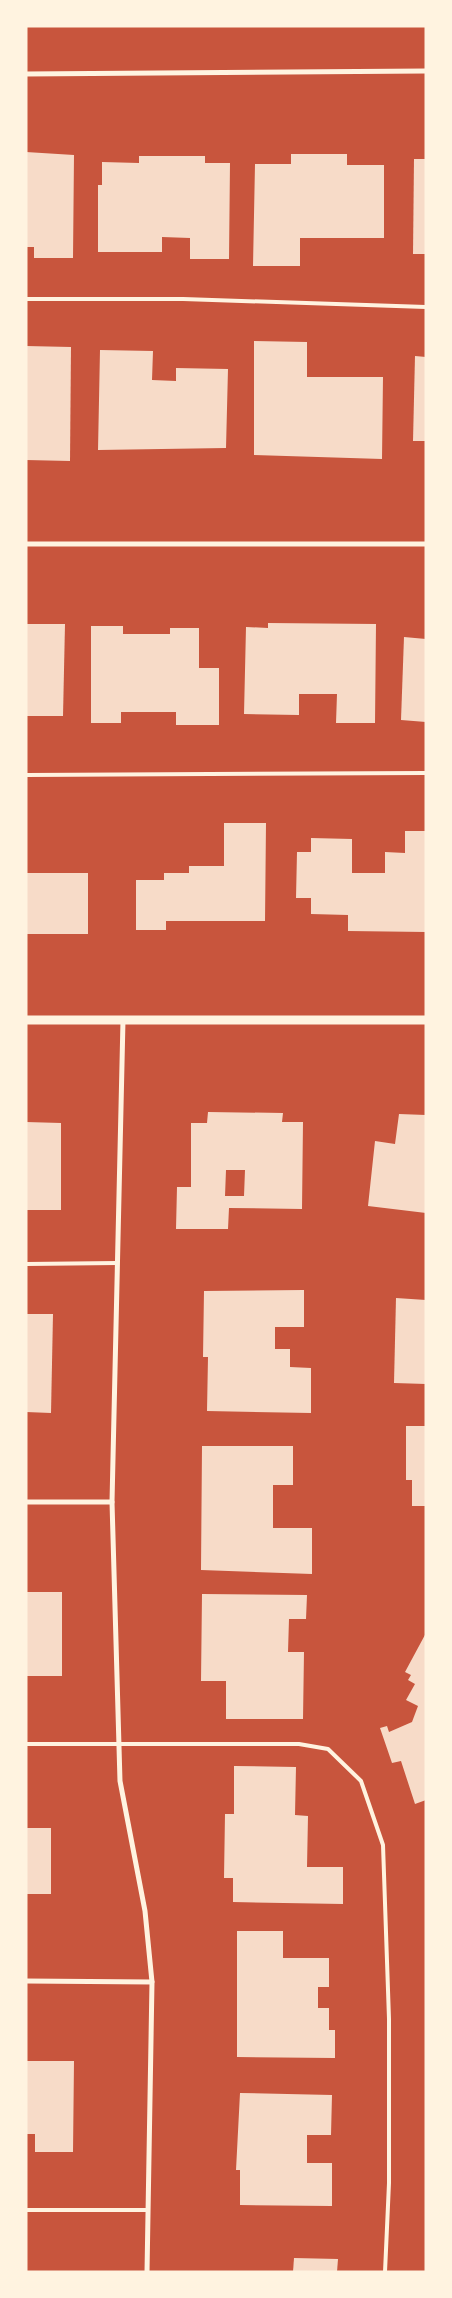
<svg xmlns="http://www.w3.org/2000/svg" width="452" height="2298" viewBox="0 0 452 2298" font-family="'Work Sans',sans-serif">
<style>
.building{fill:#f7dbc8;fill-rule:evenodd}
.lines{fill:none;stroke-linecap:round;stroke-linejoin:round}
.service{stroke:#fff3e0;stroke-width:4}
.minor{stroke:#fff3e0;stroke-width:5}
.tertiary{stroke:#fff3e0;stroke-width:9}
</style>
<rect width="100%" height="100%" fill="#c8553d"/>
<g class="building">
<polygon points="26,152 74,155 73,258 34,258 34,247 26,247"/>
<polygon points="291,154 347,154 347,165 384,165 384,238 300,238 300,266 253,266 255,164 291,164"/>
<polygon points="139,156 205,156 205,163 230,163 229,259 190,259 190,238 162,237 162,252 98,252 98,185 102,185 102,162 139,163"/>
<polygon points="414,159 426,159 426,254 413,254"/>
<polygon points="254,341 307,342 307,377 383,377 382,459 254,455"/>
<polygon points="26,346 71,347 70,461 26,460"/>
<polygon points="100,350 153,351 152,380 176,381 176,368 228,369 226,448 98,450"/>
<polygon points="415,356 426,357 426,441 413,441"/>
<polygon points="268,623 376,624 375,723 336,723 337,694 299,694 299,715 244,714 246,627 268,628"/>
<polygon points="26,624 65,624 63,716 26,716"/>
<polygon points="91,626 123,626 123,634 170,634 170,628 199,628 199,668 219,668 219,725 176,725 176,712 121,712 121,723 91,723"/>
<polygon points="404,637 426,639 426,722 401,720"/>
<polygon points="224,823 266,823 265,921 166,921 166,930 136,930 136,880 164,880 164,873 189,873 189,866 224,866"/>
<polygon points="405,831 426,831 426,932 348,931 348,915 311,914 311,898 296,898 297,852 311,852 311,838 352,839 352,873 385,873 385,852 405,853"/>
<rect x="26" y="873" width="62" height="61"/>
<path d="M208 1112 283 1113 282 1122H303L302 1209 229 1208 228 1229H176L177 1187H191V1123H207ZM226 1170H245L244 1196H225Z"/>
<polygon points="399,1114 426,1115 426,1213 368,1206 375,1141 395,1144"/>
<polygon points="26,1122 61,1123 61,1210 26,1210"/>
<polygon points="304,1290 304,1327 275,1327 275,1349 290,1349 290,1367 311,1368 311,1413 207,1411 208,1357 203,1357 204,1291"/>
<polygon points="396,1298 426,1300 426,1384 394,1383"/>
<polygon points="26,1314 53,1314 51,1413 26,1412"/>
<polygon points="406,1426 426,1426 426,1506 412,1506 412,1480 406,1480"/>
<polygon points="202,1446 293,1446 293,1485 273,1485 273,1528 312,1528 312,1574 201,1570"/>
<rect x="26" y="1592" width="36" height="84"/>
<polygon points="202,1594 307,1595 306,1619 289,1619 288,1652 304,1652 303,1719 226,1719 226,1681 201,1681"/>
<polygon points="426,1633 426,1800 415,1804 401,1761 392,1763 380,1728 387,1726 389,1732 412,1722 418,1706 406,1700 415,1684 408,1680 411,1675 405,1672"/>
<polygon points="234,1766 296,1767 295,1815 308,1816 307,1867 343,1867 343,1904 233,1902 233,1878 224,1878 225,1814 234,1814"/>
<rect x="26" y="1828" width="25" height="66"/>
<polygon points="237,1931 283,1931 283,1958 329,1958 329,1987 318,1987 318,2008 329,2008 329,2030 335,2030 335,2058 237,2057"/>
<polygon points="26,2061 74,2061 73,2152 35,2152 35,2134 26,2134"/>
<polygon points="240,2093 332,2095 331,2135 307,2135 307,2163 332,2163 332,2206 240,2205 240,2170 236,2170"/>
<polygon points="294,2258 338,2259 337,2272 293,2272"/>
</g>
<g class="lines">
<g class="service">
<polyline points="26,299 183,299 426,307"/>
<polyline points="26,775 426,773"/>
<polyline points="26,1264 117,1263"/>
<polyline points="26,1744 299,1744 328,1749 361,1781 383,1845 389,2019 389,2183 385,2272"/>
<polyline points="26,2210 148,2210"/>
</g>
<g class="minor">
<polyline points="26,74 426,71"/>
<polyline points="26,544 426,544"/>
<polyline points="123,1020 112,1502 120,1781 145,1911 152,1982 147,2272"/>
<polyline points="26,1502 112,1502"/>
<polyline points="26,1981 152,1982"/>
</g>
<polyline class="tertiary" points="26,1020 426,1020"/>
</g>
<rect width="452" height="2298" fill="none" stroke="#fff3e0" stroke-width="55"/>
</svg>
